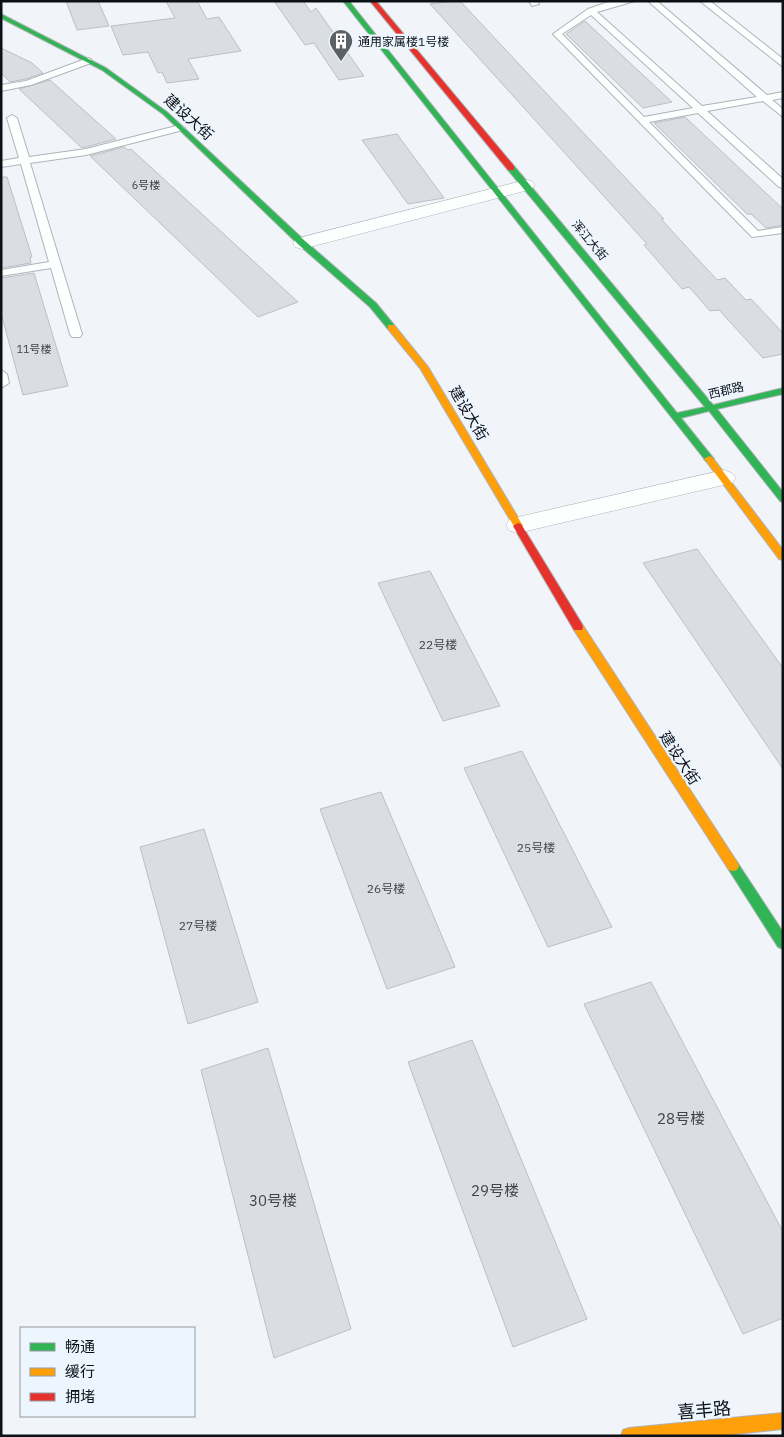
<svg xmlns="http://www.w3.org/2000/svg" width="784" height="1437" viewBox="0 0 784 1437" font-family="'IBM Plex Sans','Noto Sans SC',sans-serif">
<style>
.building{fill:#dadee3;stroke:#bbc0c5}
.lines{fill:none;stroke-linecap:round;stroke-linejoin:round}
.lane-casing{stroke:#afb4b9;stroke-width:2}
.street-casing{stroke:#afb4b9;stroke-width:1}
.fast-casing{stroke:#afb4b9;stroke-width:2}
.slow-casing{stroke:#afb4b9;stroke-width:2}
.jam-casing{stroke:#afb4b9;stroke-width:2}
.lane{fill:#fdfefe;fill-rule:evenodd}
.street{fill:#fdfefe;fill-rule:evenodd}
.fast{fill:#30b455;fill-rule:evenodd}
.slow{fill:#ff9f0a;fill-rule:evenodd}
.jam{fill:#e5322d;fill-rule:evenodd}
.labels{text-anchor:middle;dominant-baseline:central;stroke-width:4.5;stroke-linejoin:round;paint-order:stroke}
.far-number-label{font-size:11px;fill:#404449}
.far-poi-label{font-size:12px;fill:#0c1116;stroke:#edf5fe;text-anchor:start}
.far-street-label{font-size:12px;fill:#0c1116;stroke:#edf5fe}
.number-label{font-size:12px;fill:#404449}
.street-label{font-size:15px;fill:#0c1116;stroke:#edf5fe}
.near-number-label{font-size:15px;fill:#404449}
.near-street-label{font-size:18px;fill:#0c1116;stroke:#edf5fe}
</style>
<rect width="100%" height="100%" fill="#f1f5fa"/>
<g class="building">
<polygon points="66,1 98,1 109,26 77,30"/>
<polygon points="166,1 197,1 207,19 219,17 241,51 188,59 199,79 167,83 162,72 158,73 148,52 123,55 111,26 175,18"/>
<polygon points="274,1 303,1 311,12 316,8 364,76 339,80 314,43 305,45"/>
<polygon points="452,1 460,1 664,219 661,219 717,280 725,278 746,300 751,299 783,333 783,354 763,358 719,310 710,311 689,287 682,289 644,245 647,244 430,4"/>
<polygon points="585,21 672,102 643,108 566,34"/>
<polygon points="1,48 32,63 43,73 26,79 10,82 1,73"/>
<polygon points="50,80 116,139 82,148 19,89"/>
<polygon points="685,117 783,209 783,225 766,228 751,214 747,214 654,123"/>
<polygon points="397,134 444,198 408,204 362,140"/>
<polygon points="124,147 128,150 131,149 298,302 258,317 90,156"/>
<polygon points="1,177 7,177 32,257 30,257 31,263 1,268"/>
<polygon points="34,273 68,386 23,395 1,313 1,278"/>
<polygon points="697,549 783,668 783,769 643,563"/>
<polygon points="430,571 500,706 443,721 378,583"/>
<polygon points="522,751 612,927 548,947 464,768"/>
<polygon points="381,792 455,967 387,989 320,809"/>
<polygon points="204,829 258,1002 188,1024 140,847"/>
<polygon points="651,982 783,1232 783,1318 743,1334 584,1004"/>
<polygon points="472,1040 587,1319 513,1347 408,1062"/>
<polygon points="268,1048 351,1329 274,1358 201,1070"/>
</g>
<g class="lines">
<g class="lane-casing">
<g id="lane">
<polygon points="529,1 537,1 539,4 532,6"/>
<path d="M611 1H635L597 12 702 106 757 97 648 1H657L767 95 783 92V98L772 100 783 109V117L763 101 707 111 783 179V188L779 187 698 113 649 122 758 231 783 227V233L752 237 553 34 588 9ZM591 15 693 108 644 117 562 34Z"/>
<polygon points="700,1 710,1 783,59 783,67"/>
<polygon points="88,58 91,59 91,63 31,85 1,91 1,85 26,81"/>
<polygon points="12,115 17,118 29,157 86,149 180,125 185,128 183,130 86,155 30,163 82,334 80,337 72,337 70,334 51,268 1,276 1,270 49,262 21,164 1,167 1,161 19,158 7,118"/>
<polygon points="1,370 7,374 9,383 3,387 1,386"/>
</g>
</g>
<g class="street-casing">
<g id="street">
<polygon points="526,180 532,181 535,185 532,189 302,249 295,247 293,243 295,239"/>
<polygon points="724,470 732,473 736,478 732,483 518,533 510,531 506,525 510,519 518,517"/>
</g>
</g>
<g class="fast-casing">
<g id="fast">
<polygon points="343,1 349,1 677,413 705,407 508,170 508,166 514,166 713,405 783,388 783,394 717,409 783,492 783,502 780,501 709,411 681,418 714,459 709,462 706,461"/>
<polygon points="1,14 106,68 167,112 305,241 376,303 394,325 394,329 388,329 370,307 299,245 163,114 102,70 1,18"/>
<polygon points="733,861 737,862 783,932 783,949 778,947 729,870 727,866 729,862"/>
</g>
</g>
<g class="slow-casing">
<g id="slow">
<polygon points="388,325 394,325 428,367 523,526 521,528 515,528 420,368 388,329"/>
<polygon points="709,456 712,457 783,550 783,560 779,559 706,461 704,459"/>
<polygon points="578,623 582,624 737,862 739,866 737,870 733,871 729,870 574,630 573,627 574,624"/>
<polygon points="783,1413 783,1429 717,1436 621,1436 623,1430 629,1428"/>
</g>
</g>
<g class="jam-casing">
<g id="jam">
<polygon points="370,1 376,1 514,166 514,170 508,170"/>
<polygon points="518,523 521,524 582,624 583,627 582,630 574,630 513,526"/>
</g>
</g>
<use href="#lane" class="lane"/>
<use href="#street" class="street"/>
<use href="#fast" class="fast"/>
<use href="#slow" class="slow"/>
<use href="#jam" class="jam"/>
</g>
<defs>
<g id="building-pin" transform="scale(1.25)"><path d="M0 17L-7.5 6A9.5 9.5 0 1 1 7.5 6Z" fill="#5c6166" stroke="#edf5fe"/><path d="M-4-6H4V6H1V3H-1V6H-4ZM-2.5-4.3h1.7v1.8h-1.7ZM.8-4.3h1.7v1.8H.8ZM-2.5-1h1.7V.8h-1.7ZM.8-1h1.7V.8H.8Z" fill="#fff"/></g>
</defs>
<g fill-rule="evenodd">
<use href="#building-pin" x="341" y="41"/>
</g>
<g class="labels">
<g class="far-number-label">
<text x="146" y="185">6号楼</text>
<text x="34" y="349">11号楼</text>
</g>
<g class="far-poi-label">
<text x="358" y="41">通用家属楼1号楼</text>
</g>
<g class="far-street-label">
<text transform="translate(590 240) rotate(50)">浑江大街</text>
<text transform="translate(726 390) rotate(-13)">西郡路</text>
</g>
<g class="number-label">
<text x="438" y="644">22号楼</text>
<text x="536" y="847">25号楼</text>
<text x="386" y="888">26号楼</text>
<text x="198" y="925">27号楼</text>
</g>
<g class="street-label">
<text transform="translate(189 117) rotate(42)">建设大街</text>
<text transform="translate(469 413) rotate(59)">建设大街</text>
<text transform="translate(680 758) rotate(57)">建设大街</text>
</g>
<g class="near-number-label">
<text x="681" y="1118">28号楼</text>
<text x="495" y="1190">29号楼</text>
<text x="273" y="1200">30号楼</text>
</g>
<g class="near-street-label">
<text transform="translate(704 1410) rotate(-5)">喜丰路</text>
</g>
</g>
<rect width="784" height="1437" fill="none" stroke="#0c1116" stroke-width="5"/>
<rect x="20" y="1327" width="175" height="90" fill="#edf5fe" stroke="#939aa1"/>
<rect x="30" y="1343" width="25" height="8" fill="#30b455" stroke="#939aa1"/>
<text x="65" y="1352" font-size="15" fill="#0c1116">畅通</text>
<rect x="30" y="1368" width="25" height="8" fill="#ff9f0a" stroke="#939aa1"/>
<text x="65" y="1377" font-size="15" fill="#0c1116">缓行</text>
<rect x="30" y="1393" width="25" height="8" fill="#e5322d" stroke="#939aa1"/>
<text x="65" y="1402" font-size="15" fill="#0c1116">拥堵</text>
</svg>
